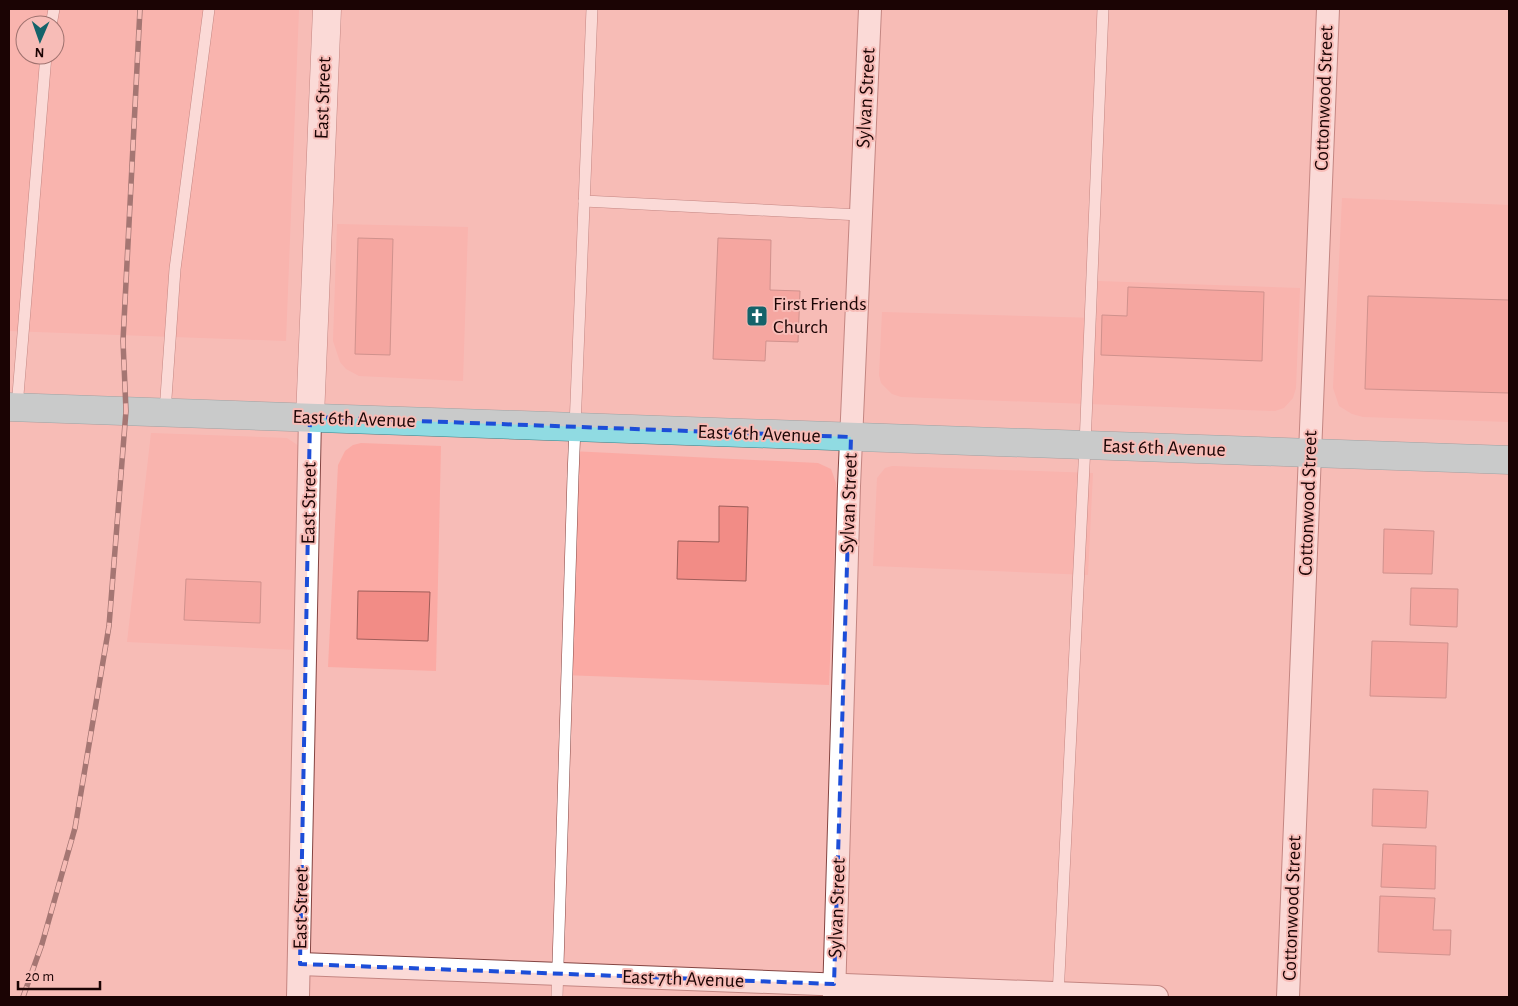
<svg xmlns="http://www.w3.org/2000/svg" width="1518" height="1006" viewBox="0 0 1518 1006" font-family="'Alegreya Sans',sans-serif">
<style>
.built{fill:#fbaaa4;fill-rule:evenodd}
.building{fill:#f28c86;stroke:#9f5e5a}
.lines{fill:none;stroke-linecap:round;stroke-linejoin:round}
.service-casing{stroke:#844542;stroke-width:12}
.minor-casing{stroke:#844542;stroke-width:24}
.tertiary-casing{stroke:#844542;stroke-width:29}
.primary-casing{stroke:#378087;stroke-width:29}
.service{stroke:#fff;stroke-width:11}
.minor{stroke:#fff;stroke-width:22}
.tertiary{stroke:#fff;stroke-width:28}
.primary{stroke:#90dbe2;stroke-width:28}
.rail-casing{stroke:#402322;stroke-width:5.5}
.rail{stroke:#f7bcb7;stroke-width:4;stroke-dasharray:11;stroke-linecap:butt}
.marked{fill:none;stroke:#1d4ed8;stroke-width:4;stroke-dasharray:10 6;stroke-linejoin:round}
.labels{text-anchor:middle;dominant-baseline:central;stroke-width:4;stroke-linejoin:round;paint-order:stroke}
.street-label{font-size:20px;fill:#1b0404;stroke:#f7bcb7}
.poi-label{font-size:20px;fill:#1b0404;stroke:#f7bcb7;text-anchor:start}
</style>
<rect width="100%" height="100%" fill="#f7bcb7"/>
<g class="built">
<path d="M9 9H299L286 341 9 331ZM25 25H55V55H25Z"/>
<polygon points="1342,198 1509,205 1509,422 1363,417 1352,414 1339,406 1333,388"/>
<polygon points="337,224 468,227 463,381 359,376 346,369 340,362 333,341"/>
<polygon points="1098,281 1300,288 1296,388 1293,398 1284,408 1275,411 901,397 892,394 881,383 879,375 882,312 1097,318"/>
<polygon points="151,433 287,438 299,446 296,650 127,642"/>
<polygon points="361,443 441,446 436,671 328,667 338,465 345,451 353,445"/>
<polygon points="571,451 818,463 831,469 836,483 837,493 829,685 563,675"/>
<polygon points="892,466 1093,473 1088,575 873,566 877,478 885,468"/>
</g>
<g class="building">
<polygon points="358,238 393,239 390,355 355,354"/>
<polygon points="718,238 771,240 770,290 800,291 798,342 766,341 765,361 713,359"/>
<polygon points="1128,287 1264,292 1262,361 1101,355 1102,315 1127,316"/>
<polygon points="1368,296 1509,300 1509,393 1365,389"/>
<polygon points="719,506 748,507 746,581 677,579 678,541 719,542"/>
<polygon points="1384,529 1434,531 1432,574 1383,573"/>
<polygon points="186,579 261,582 260,623 184,620"/>
<polygon points="1411,588 1458,589 1457,627 1410,625"/>
<polygon points="358,591 430,592 428,641 357,639"/>
<polygon points="1372,641 1448,643 1446,698 1370,696"/>
<polygon points="1373,789 1428,791 1426,828 1372,826"/>
<polygon points="1383,844 1436,846 1435,889 1381,887"/>
<polygon points="1380,896 1435,898 1433,930 1451,930 1450,955 1378,952"/>
</g>
<g class="lines">
<g class="service-casing">
<g id="service">
<polyline points="51,25 54,9"/>
<polyline points="584,201 860,215"/>
<polyline points="17,407 46,55"/>
<polyline points="165,412 175,269 209,9"/>
<polyline points="1058,996 1085,445 1103,9"/>
<polyline points="557,997 573,476 592,9"/>
</g>
</g>
<g class="minor-casing">
<g id="minor">
<polyline points="300,964 1157,997"/>
<polyline points="298,997 310,417"/>
<polyline points="834,997 849,486 870,9"/>
<polyline points="1288,997 1328,9"/>
</g>
</g>
<g class="tertiary-casing">
<polyline id="tertiary" points="310,417 327,9"/>
</g>
<g class="primary-casing">
<polyline id="primary" points="9,407 1509,460"/>
</g>
<use href="#service" class="service"/>
<use href="#minor" class="minor"/>
<use href="#tertiary" class="tertiary"/>
<use href="#primary" class="primary"/>
<g class="rail-casing">
<polyline id="rail" points="23,997 42,944 75,828 109,626 126,411 123,341 140,9"/>
</g>
<use href="#rail" class="rail"/>
</g>
<path d="M0 0H1518V1006H0ZM310 417 851 437 834 984 300 964Z" fill="#f7bcb7" fill-opacity=".55" fill-rule="evenodd"/>
<path class="marked" d="M310 417 851 437 834 984 300 964Z"/>
<defs>
<g id="church-square" transform="scale(1.125)"><rect x="-9" y="-9" width="18" height="18" rx="4" fill="#14636a" stroke="#f7bcb7"/><path d="M-1.2-6h2.4v3.5h3.3v2.4h-3.3V6h-2.4V-.1h-3.3v-2.4h3.3Z" fill="#fff"/></g>
</defs>
<g fill-rule="evenodd">
<use href="#church-square" x="757" y="316"/>
</g>
<g class="labels">
<g class="street-label">
<text transform="translate(323 98) rotate(-88)">East Street</text>
<text transform="translate(866 98) rotate(-87)">Sylvan Street</text>
<text transform="translate(1324 98) rotate(-88)">Cottonwood Street</text>
<text transform="translate(354 419) rotate(2)">East 6th Avenue</text>
<text transform="translate(759 434) rotate(2)">East 6th Avenue</text>
<text transform="translate(1164 448) rotate(2)">East 6th Avenue</text>
<text transform="translate(309 503) rotate(-89)">East Street</text>
<text transform="translate(849 503) rotate(-88)">Sylvan Street</text>
<text transform="translate(1308 503) rotate(-88)">Cottonwood Street</text>
<text transform="translate(301 908) rotate(-89)">East Street</text>
<text transform="translate(837 908) rotate(-88)">Sylvan Street</text>
<text transform="translate(1292 908) rotate(-88)">Cottonwood Street</text>
<text transform="translate(683 979) rotate(2)">East 7th Avenue</text>
</g>
<g class="poi-label">
<text x="773" y="304">First Friends<tspan x="773" dy="23">Church</tspan></text>
</g>
</g>
<rect width="1518" height="1006" fill="none" stroke="#1b0404" stroke-width="20"/>
<g transform="translate(40 40) rotate(182)"><circle r="24" fill="#f7bcb7" stroke="#9f726f"/>
<path d="M0-4L9 19L0 12L-9 19Z" fill="#14636a"/>
<text y="-8" font-size="14" font-weight="bold" text-anchor="middle" fill="#1b0404">N</text>
</g>
<path d="M18 981v8h82v-8" fill="none" stroke="#1b0404" stroke-width="2.5"/>
<text x="25" y="981" font-size="15" fill="#1b0404" stroke="#f7bcb7" stroke-width="4" paint-order="stroke">20 m</text>
</svg>
